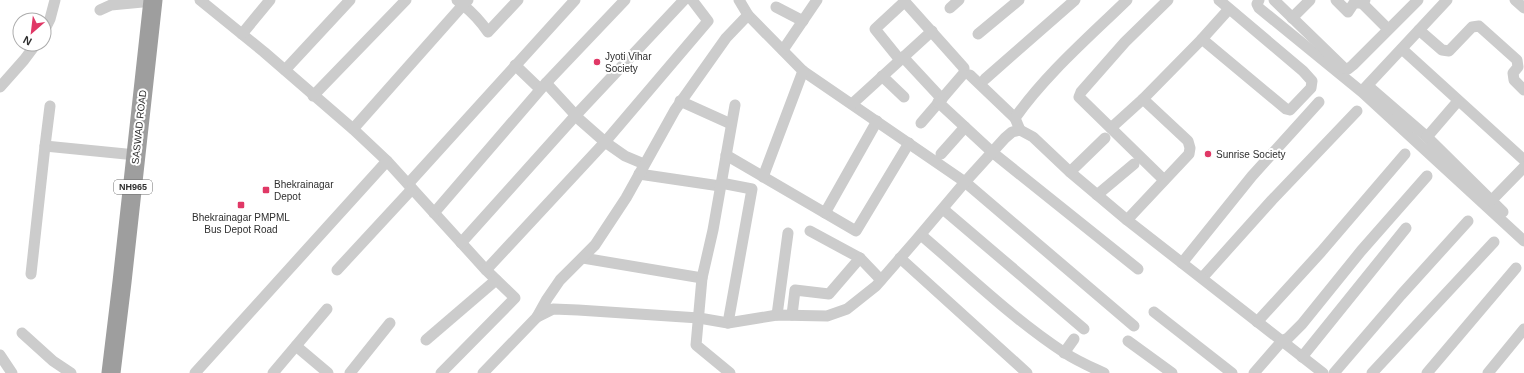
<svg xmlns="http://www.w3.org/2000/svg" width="1524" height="373" viewBox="0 0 1524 373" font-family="Helvetica,sans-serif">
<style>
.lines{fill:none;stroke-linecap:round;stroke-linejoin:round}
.minor{stroke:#ccc;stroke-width:11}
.trunk{stroke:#9e9e9e;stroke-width:19}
.poi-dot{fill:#e03866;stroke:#fff;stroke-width:1.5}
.labels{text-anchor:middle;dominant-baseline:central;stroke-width:4;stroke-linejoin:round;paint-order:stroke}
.shield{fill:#fff;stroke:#6d6d6d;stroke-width:1}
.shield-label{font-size:9px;font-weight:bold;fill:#2f2f2f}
.poi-label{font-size:10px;fill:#2f2f2f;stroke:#fff;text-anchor:start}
.street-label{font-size:10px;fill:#2f2f2f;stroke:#fff}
</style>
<rect width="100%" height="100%" fill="#fff"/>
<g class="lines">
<g class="minor">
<polyline points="200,0 264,52 353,129 387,161 486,270 515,298 441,373"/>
<path d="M468 0 463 5C473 13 481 22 488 32L518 0"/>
<polyline points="739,0 748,15 803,71 965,182 1134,326"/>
<polyline points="1259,0 1257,4 1259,8 1362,92 1524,241"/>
<polyline points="1274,0 1344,68 1348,69 1353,65 1418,0"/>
<polyline points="1336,0 1348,12 1354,3 1362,3 1365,0"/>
<polyline points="1515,0 1524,8"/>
<polyline points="1362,3 1388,29"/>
<polyline points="776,7 803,21"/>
<polyline points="950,8 959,0"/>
<polyline points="100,10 111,5 153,1"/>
<polyline points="1292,18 1310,0"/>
<polyline points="1419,30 1442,50 1449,51 1472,27 1479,26 1517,60 1518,67 1513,73 1514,80 1524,90"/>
<polyline points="44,31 50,19 55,0"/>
<polyline points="242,34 270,0"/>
<polyline points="978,34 1019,0"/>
<polyline points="1202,39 1229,9"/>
<polyline points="1402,49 1524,160"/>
<polyline points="783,50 817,0"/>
<polyline points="903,57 942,99"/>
<polyline points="900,60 875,29 902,4 906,3 964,68 964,73 921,123"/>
<polyline points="515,65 540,89"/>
<polyline points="285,70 350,0"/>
<polyline points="970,75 1015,118"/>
<polyline points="882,76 904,97"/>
<polyline points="985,79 1075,0"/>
<polyline points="546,83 625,0"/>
<polyline points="1368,86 1427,137 1503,212"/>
<polyline points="0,87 24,60 36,44"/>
<polyline points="1363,90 1447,0"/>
<polyline points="313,96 406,0"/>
<polyline points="680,101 731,124"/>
<polyline points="938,102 992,152 1138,269"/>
<polyline points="852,104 932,31"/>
<polyline points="1111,128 1143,99"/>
<polyline points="353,129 463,5 457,0"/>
<path d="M1020 130 1015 118C1046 74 1088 38 1127 0"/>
<polyline points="1427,137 1458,101"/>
<polyline points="45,146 136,155"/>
<polyline points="941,154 965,127"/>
<polyline points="726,155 856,231 909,143"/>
<polyline points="1070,172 1105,138"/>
<polyline points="639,174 720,186"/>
<polyline points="763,177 803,71"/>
<polyline points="1164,180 1079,97 1081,92 1125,42 1168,0"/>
<polyline points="721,183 752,189 728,323"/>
<polyline points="408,184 575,0"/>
<polyline points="1097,195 1134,164"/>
<polyline points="1491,201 1524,167"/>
<polyline points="943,209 1084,329"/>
<polyline points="434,213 546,83 580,120 605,142 708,21 692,0"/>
<polyline points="825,213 877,121"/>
<polyline points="1127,220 1189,154 1190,148 1188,141 1143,99 1202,39 1286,109 1290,110 1311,88 1312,81 1303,71 1219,0"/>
<polyline points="810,231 860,258 881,280"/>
<path d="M921 235C968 275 1013 319 1065 353 1077 361 1091 367 1104 373"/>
<polyline points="461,243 576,115 684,0"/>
<polyline points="583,258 702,278"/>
<polyline points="900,258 1027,373"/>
<polyline points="1182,263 1252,176 1319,102"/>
<polyline points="337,270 412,189"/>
<polyline points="486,270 605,142 625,156 644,164"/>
<polyline points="31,274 45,146 50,106"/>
<polyline points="1202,278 1272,200 1357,111"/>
<polyline points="1154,312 1232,373"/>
<polyline points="777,315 788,233"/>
<polyline points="792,315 795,290 829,294 860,258"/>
<polyline points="537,317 553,309 578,310 699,318 728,323 777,315 827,316 847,309 876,286 916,240 965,182 1005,138 1012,132 1020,130 1033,137 1070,172 1127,220 1323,373"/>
<polyline points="1257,322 1321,252 1405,154"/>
<polyline points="22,333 53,361 71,373"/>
<polyline points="426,340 496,280"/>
<polyline points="1128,341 1172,373"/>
<polyline points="296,346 328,373"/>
<polyline points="1064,353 1074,339"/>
<polyline points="0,355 12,373"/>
<polyline points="1302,357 1406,228"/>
<polyline points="195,373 387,161"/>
<polyline points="273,373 327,309"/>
<polyline points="350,373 390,323"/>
<polyline points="483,373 537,317 547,299 560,280 595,245 626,198 675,110 726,38 748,15"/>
<polyline points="730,373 696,345 702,278 713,230 735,105"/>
<polyline points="1254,373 1282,341 1288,338 1302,324 1361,251 1427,176"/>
<polyline points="1334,373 1401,295 1468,221"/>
<polyline points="1372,373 1494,242"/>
<polyline points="1427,373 1516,268"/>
<polyline points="1488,373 1524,329"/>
</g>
<polyline class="trunk" points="111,373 122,282 153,0"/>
</g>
<g class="poi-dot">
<circle cx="597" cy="62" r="4"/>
<circle cx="1208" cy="154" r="4"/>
<rect x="262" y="186" width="8" height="8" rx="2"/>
<rect x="237" y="201" width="8" height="8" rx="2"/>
</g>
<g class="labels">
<rect class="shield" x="114" y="180" width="38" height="14" rx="3"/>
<g class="shield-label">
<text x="133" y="187">NH965</text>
</g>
<g class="poi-label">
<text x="605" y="56">Jyoti Vihar<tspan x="605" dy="12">Society</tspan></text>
<text x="1216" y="154">Sunrise Society</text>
<text x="274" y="184">Bhekrainagar<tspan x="274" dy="12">Depot</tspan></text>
<text x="241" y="217" text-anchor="middle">Bhekrainagar PMPML<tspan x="241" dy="12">Bus Depot Road</tspan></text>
</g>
<g class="street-label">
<text transform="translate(139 127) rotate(-84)">SASWAD ROAD</text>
</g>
</g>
<g transform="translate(32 32) rotate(208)"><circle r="19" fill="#ffffff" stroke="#acacac"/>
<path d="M0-3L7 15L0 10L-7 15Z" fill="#e03866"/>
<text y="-6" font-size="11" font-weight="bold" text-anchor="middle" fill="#2f2f2f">N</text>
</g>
</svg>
